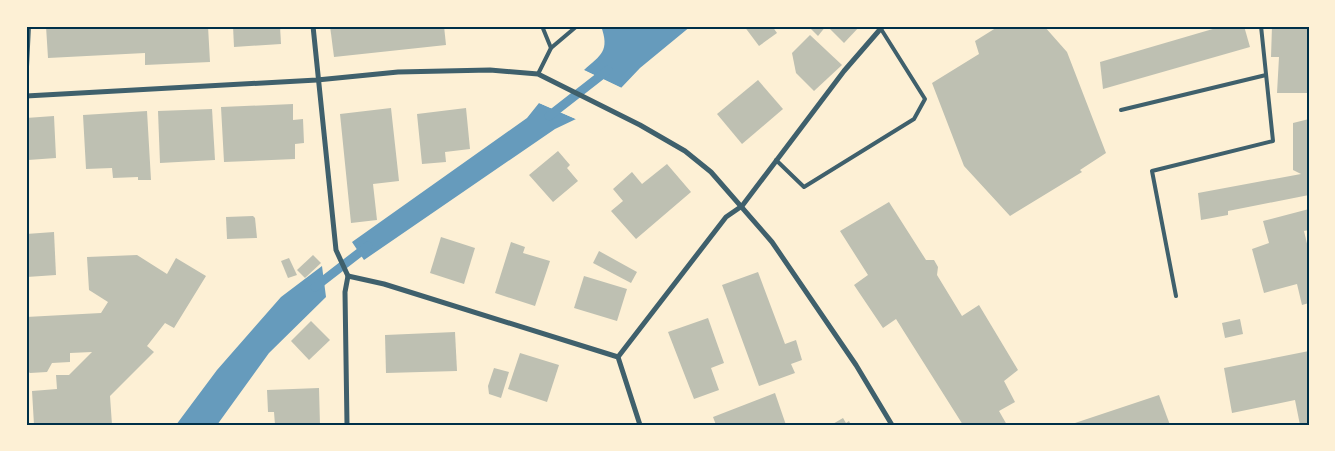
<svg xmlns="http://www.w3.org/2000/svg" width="1335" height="451" viewBox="0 0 1335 451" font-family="'Archivo Narrow',sans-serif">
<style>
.water{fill:#669bbc}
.pier{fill:#fdf0d5}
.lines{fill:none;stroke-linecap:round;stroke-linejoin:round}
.stream{stroke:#669bbc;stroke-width:9}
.building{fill:#bec0b2}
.service{stroke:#3f606c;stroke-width:4}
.minor{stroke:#3f606c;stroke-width:5}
.neatline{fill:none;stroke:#003049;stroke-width:2}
</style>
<rect width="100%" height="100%" fill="#fdf0d5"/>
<g class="water">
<path d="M601 26H691L640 68 621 88 584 70C601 55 610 51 601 26Z"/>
<polygon points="539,103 576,119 555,129 364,260 352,242 527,118"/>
<polygon points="322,266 326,297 269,353 217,425 176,425 217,370 281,297"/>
</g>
<g class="pier">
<polygon points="581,69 603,79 624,89 621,90 602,82 582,72"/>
<polygon points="540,101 577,116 578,120 537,102"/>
</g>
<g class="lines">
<g class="stream">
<polyline points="549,116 608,70"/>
<polyline points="315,287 368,246"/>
</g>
</g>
<g class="building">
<polygon points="46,26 208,26 210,62 145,65 145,53 48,58"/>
<polygon points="233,26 280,26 281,44 234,47"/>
<polygon points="330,26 444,26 446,45 334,57"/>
<polygon points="744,26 772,26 777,33 759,46"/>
<polygon points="808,26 826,26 818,36"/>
<polygon points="827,26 860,26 844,43"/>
<polygon points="999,26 1044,26 1067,52 1106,153 1080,170 1082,172 1010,216 964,166 932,83 979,54 975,41"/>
<polygon points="1223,26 1244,26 1250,47 1103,89 1100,62"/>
<polygon points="1272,26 1309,26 1309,93 1277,93 1279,57 1271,57"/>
<polygon points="810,35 842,65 814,91 796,73 792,53"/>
<polygon points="758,80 783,109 742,144 717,114"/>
<polygon points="293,104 293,120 303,119 304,143 295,144 295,159 224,162 221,107"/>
<polygon points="391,108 399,181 373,184 377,220 351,223 340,114"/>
<polygon points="466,108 470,149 445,152 446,162 422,164 417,114"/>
<polygon points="212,109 215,160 160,163 158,111"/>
<polygon points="147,111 151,180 138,180 138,177 113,178 112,168 86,169 83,115"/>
<polygon points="54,116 56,158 28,160 29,165 26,165 26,118"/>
<polygon points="1309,119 1309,195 1228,211 1228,215 1201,220 1198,193 1301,174 1293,170 1293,123"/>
<polygon points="558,151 570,165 567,168 578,181 553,202 529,175"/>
<polygon points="667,164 691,192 636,239 611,211 623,201 613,189 632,172 642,184"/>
<polygon points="889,202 926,260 934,260 938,267 937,275 962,316 979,305 1018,370 1004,381 1015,402 999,411 1007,425 963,425 896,319 883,328 854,285 868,275 840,231"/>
<polygon points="1309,209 1309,230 1304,231 1309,252 1309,303 1302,305 1297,284 1264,293 1252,249 1269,243 1263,221"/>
<polygon points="253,216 255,218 257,238 227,239 226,217"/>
<polygon points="54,232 56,275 27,277 26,234"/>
<polygon points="441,237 475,248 464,284 430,273"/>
<polygon points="511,242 525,247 523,253 550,261 535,306 495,293"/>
<polygon points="599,251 637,272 631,283 593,263"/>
<polygon points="137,255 167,274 176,258 206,276 174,328 165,323 147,346 154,352 110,396 112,425 34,425 32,391 57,389 56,375 69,375 92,352 70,353 70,362 52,363 47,372 30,373 26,370 26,317 101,313 108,302 89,290 87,257"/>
<polygon points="313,255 321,263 305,278 297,270"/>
<polygon points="289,258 297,275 288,278 281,261"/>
<polygon points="758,272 785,344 796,340 802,360 791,364 795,373 759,386 722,285"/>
<polygon points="584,276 627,289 617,321 574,308"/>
<polygon points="708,318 724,363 711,368 719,390 694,399 668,332"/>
<polygon points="1240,319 1243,334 1225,338 1222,323"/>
<polygon points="311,321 330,340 309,360 291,341"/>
<polygon points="455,332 457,371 386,373 385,335"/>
<polygon points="1309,351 1309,425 1300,425 1295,400 1232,413 1224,368"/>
<polygon points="520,353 559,365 547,402 508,389"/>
<polygon points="494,368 509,372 501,398 489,394 488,386"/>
<polygon points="319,388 320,425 275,425 274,412 268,412 267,390"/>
<polygon points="775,393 786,425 716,425 713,417"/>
<polygon points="1159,395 1170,425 1072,425 1072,424"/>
<polygon points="843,418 846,423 849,421 851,425 831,425"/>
</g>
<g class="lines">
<g class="service">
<polyline points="542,26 551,48"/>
<polyline points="538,74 551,48 577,26"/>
<polyline points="26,87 29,26"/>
<polyline points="1121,110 1266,75"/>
<polyline points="776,160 804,187 914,119 925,99 881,29"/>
<polyline points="1176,296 1152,171 1273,141 1261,26"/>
</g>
<g class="minor">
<polyline points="313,26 336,250 348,276 345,292 347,425"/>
<polyline points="26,96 317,80 398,72 490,70 538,74 640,125 685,151 711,172 772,242 856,365 892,425"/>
<polyline points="348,276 384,284 618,357 640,425"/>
<polyline points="618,357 726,217 742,206 844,71 883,26"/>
</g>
</g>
<rect width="1335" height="451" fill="none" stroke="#fdf0d5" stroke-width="55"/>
<rect x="28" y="28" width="1280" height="396" class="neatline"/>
</svg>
